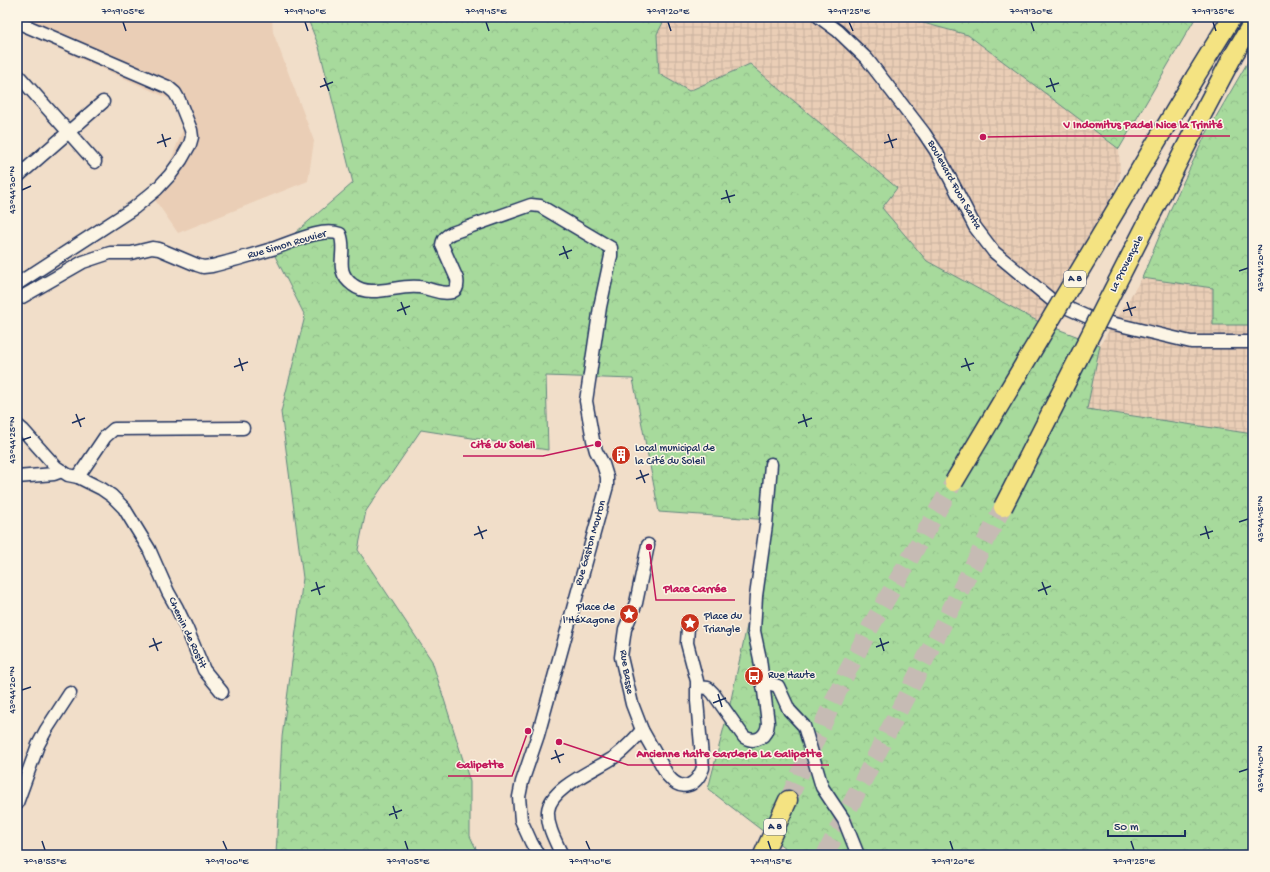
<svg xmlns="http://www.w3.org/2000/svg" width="1270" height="872" viewBox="0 0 1270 872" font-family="'Gochi Hand',sans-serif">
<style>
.built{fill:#eaceb6}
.industrial{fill:url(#industrial-grid)}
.forest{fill:url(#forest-crowns);stroke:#61847d}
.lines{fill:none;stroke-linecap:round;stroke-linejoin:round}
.highway-tunnel{stroke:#c6bbb4;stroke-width:18;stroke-dasharray:18 9;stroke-linecap:butt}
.minor-casing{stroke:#1b2f5e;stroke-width:15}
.highway-casing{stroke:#1b2f5e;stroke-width:21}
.minor{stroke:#fcf5e5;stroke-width:12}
.highway{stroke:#f4e382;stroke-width:18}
.highway-bridge-casing{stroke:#1b2f5e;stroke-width:21;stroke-linecap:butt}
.highway-bridge{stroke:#f4e382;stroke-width:18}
.ticks{fill:none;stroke:#1b2f5e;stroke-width:1.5}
.labels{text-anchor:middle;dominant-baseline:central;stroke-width:3;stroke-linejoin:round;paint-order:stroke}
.shield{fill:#fcf5e5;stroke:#5e6a86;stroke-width:1}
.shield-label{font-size:10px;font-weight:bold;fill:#1b2f5e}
.street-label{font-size:11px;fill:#1b2f5e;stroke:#fcf5e5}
.poi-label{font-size:11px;fill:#1b2f5e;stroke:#fcf5e5;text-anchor:start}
.leader{fill:none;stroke:#c2185b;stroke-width:1.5}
.callout-dot{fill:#c2185b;stroke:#fcf5e5;stroke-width:1.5}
.callout-label{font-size:12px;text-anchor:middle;font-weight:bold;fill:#c2185b;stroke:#fcf5e5;stroke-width:3;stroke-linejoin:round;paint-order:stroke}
.neatline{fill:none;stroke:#1b2f5e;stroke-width:1.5}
.ticks-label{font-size:10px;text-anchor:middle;fill:#1b2f5e}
</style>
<defs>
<pattern id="industrial-grid" width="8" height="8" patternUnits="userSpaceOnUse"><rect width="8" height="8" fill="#eaceb6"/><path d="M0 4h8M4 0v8" fill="none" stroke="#c8b19f"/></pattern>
<pattern id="forest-crowns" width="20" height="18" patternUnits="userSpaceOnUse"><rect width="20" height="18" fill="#a7da9c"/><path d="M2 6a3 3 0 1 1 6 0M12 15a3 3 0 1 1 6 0" fill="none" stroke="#8fbb89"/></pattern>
</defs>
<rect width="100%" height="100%" fill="#f1dec9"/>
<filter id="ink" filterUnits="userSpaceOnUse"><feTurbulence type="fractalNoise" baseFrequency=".025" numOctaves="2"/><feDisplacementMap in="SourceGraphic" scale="8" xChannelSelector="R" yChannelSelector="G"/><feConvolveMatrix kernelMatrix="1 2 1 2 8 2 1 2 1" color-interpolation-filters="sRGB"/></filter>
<g filter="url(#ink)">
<polygon class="built" points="17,17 272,17 273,32 314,141 308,181 178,233 155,200 184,127 172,100 17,30"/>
<g class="industrial">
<polygon points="666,17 911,17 912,20 968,35 1119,149 1120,177 1087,248 1039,322 927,261 882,208 897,188 750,64 689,91 659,74 657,34"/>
<polygon points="1142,278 1213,288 1213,325 1253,325 1253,434 1087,409 1100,345"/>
</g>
<g class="forest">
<polygon points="307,17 666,17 657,34 659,74 689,91 750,64 897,188 882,208 927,261 1039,322 1100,345 1087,409 1253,434 1253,855 794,855 708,789 730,704 770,520 659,512 633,379 546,376 548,450 421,430 366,511 358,550 432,661 470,782 470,836 479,855 276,855 282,737 303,578 281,412 305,316 273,252 353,183 319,47"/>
<polygon points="911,17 1196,17 1119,149 968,35 912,20"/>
<polygon points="1253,53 1253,325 1213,325 1213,288 1142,278 1171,208 1205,136"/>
</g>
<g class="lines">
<g class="highway-tunnel">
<polyline points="788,800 845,676 871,626 954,482"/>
<polyline points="825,855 1003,507"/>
</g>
<g class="minor-casing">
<g id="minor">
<polyline points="819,17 838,31 867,59 924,133 936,151 975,227 994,252 1054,302 1090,318 1191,342 1253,342"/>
<polyline points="17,22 168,87 175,93 179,100 191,130 192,137 190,144 181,160 170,175 157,189 134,208 17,284"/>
<polyline points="17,74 95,162"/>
<polyline points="17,177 103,102"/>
<path d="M17 299 22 297 83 262 110 253H131L152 248 159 249 197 265 203 267 212 266C232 261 252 255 272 249 291 243 321 227 340 234 348 252 332 270 353 285 371 299 398 284 419 287 429 288 441 295 452 292 457 290 458 285 457 279L442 245C443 238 446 236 452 233L531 205 540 206 611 248V256L600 307 586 401 593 440 596 451 603 464 607 477V486L538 735 522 782 519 797 521 820 531 842 538 855"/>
<polyline points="17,425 23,430 56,467 68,475 78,477 102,489 112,496 124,508 149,549 168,592 177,608 187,629 204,670 222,692"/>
<polyline points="17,477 54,474 62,471"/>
<polyline points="78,477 105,437 114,429 243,428"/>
<path d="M648 545 636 603 625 629 621 657 632 704 642 730 668 776C682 793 696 786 703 768L697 701V681L687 643 688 627"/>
<polyline points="763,686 771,684 778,686 789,710 804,726 822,787 844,820 858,855"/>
<path d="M698 687 708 688 713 693 744 737C756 744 767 737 768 723L760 659 754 631 756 596 766 525 771 464"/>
<polyline points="17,803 38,745 46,730 70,693"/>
<path d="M562 855C556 842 547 827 548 811 550 787 598 769 616 756 626 748 634 740 642 730"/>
</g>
</g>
<g class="highway-casing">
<g id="highway">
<polyline points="1195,77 1232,17"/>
<polyline points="1205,109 1233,56 1253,22"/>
<polyline points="763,855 788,800"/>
</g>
</g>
<use href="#minor" class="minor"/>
<use href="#highway" class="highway"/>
<g class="highway-bridge-casing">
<g id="highway-bridge">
<polyline points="954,482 1195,77"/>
<polyline points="1003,507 1205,109"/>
</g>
</g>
<use href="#highway-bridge" class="highway-bridge"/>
</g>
</g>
<path class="ticks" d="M123 22 126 31M305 22 308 31M486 22 489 31M668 22 671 31M849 22 853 31M1031 22 1034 31M1213 22 1216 31M324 78 329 91M1050 78 1055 92M320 87 333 82M1046 87 1059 83M162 134 166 147M888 134 893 148M157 143 171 138M884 143 897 139M22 190 31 186M726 190 730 203M721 199 735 195M563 246 568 259M559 255 572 250M1239 271 1248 268M401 302 406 315M1127 302 1132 316M397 311 410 306M1123 311 1136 307M239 358 243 371M965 358 970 371M234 367 248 362M961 367 974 363M76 414 81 427M803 414 807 427M72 423 85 418M798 423 812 418M22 440 31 437M640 470 645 483M636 479 649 474M1239 522 1248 519M478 526 483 539M1205 526 1209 539M474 535 487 530M1200 535 1213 531M316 582 320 595M1042 582 1047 595M311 591 325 586M1038 591 1051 586M153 638 158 651M880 638 884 651M149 647 162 642M876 647 889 642M22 690 31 687M718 694 722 707M713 703 726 698M555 750 560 763M551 759 564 754M1239 772 1248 769M393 806 397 819M389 815 402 810M42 841 45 850M223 841 227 850M405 841 408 850M586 841 590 850M768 841 771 850M950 841 953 850M1131 841 1134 850"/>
<defs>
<g id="building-disc" transform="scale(1)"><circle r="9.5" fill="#c8321e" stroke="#fcf5e5"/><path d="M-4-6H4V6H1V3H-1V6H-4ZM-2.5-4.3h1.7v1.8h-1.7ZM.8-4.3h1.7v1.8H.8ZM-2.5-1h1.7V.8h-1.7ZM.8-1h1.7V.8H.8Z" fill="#fff"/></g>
<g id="sight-disc" transform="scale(1)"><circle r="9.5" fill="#c8321e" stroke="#fcf5e5"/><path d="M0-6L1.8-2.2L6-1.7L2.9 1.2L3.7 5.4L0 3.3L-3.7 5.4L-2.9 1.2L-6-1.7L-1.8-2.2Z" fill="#fff"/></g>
<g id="bus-disc" transform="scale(1)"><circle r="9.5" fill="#c8321e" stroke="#fcf5e5"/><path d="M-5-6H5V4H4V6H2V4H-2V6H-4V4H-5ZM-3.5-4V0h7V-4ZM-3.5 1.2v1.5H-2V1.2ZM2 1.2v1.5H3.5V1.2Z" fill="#fff"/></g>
</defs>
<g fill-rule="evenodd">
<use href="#building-disc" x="621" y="455"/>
<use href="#sight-disc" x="629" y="614"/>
<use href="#sight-disc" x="690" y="623"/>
<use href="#bus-disc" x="754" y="676"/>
</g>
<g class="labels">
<g class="shield">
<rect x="1064" y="271" width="22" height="16" rx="3"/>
<rect x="764" y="819" width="22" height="16" rx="3"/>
</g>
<g class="shield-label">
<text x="1075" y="279">A 8</text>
<text x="775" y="827">A 8</text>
</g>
<g class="street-label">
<text transform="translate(954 185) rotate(61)">Boulevard Fuon Santa</text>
<text transform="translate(287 245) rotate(-16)">Rue Simon Rouvier</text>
<text transform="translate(1127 264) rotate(-63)">La Provençale</text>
<text transform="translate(591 543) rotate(-74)">Rue Gaston Mouton</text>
<text transform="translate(187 633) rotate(65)">Chemin de Rostit</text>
<text transform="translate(626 672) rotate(81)">Rue Basse</text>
</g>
<g class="poi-label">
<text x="635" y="449">Local municipal de<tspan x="635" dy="13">la Cité du Soleil</tspan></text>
<text x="615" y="608" text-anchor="end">Place de<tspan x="615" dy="13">l'Héxagone</tspan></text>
<text x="704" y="617">Place du<tspan x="704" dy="13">Triangle</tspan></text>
<text x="768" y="676">Rue Haute</text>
</g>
</g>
<path class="leader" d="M983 137L1055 136H1230M598 444L543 456H463M649 547L656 600H735M559 742L628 765H829M528 731L512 776H448"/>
<g class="callout-dot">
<circle cx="983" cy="137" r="4"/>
<circle cx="598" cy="444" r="4"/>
<circle cx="649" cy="547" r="4"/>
<circle cx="559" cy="742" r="4"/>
<circle cx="528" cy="731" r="4"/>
</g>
<g class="callout-label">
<text x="1143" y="128">V Indomitus Padel Nice la Trinité</text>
<text x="503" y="448">Cité du Soleil</text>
<text x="695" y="592">Place Carrée</text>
<text x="729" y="757">Ancienne Halte Garderie La Galipette</text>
<text x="480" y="768">Galipette</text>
</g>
<rect width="1270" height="872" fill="none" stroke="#fcf5e5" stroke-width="44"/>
<path d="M1108 830v6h77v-6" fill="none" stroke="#1b2f5e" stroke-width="2"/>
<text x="1114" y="830" font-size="12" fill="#1b2f5e" stroke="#fcf5e5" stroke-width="3" paint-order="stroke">50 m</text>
<rect x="22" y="22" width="1226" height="828" class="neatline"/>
<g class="ticks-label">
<text x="123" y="14">7°19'05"E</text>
<text x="305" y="14">7°19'10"E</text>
<text x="486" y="14">7°19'15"E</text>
<text x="668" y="14">7°19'20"E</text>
<text x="849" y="14">7°19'25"E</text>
<text x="1031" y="14">7°19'30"E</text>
<text x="1213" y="14">7°19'35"E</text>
<text transform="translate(11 190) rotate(-90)" y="4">43°44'30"N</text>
<text transform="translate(1259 268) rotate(-90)" y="4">43°44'20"N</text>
<text transform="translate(11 440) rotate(-90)" y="4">43°44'25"N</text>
<text transform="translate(1259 519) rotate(-90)" y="4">43°44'15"N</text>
<text transform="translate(11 690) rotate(-90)" y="4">43°44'20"N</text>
<text transform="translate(1259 769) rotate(-90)" y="4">43°44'10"N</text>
<text x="45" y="864">7°18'55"E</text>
<text x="227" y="864">7°19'00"E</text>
<text x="408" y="864">7°19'05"E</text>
<text x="590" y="864">7°19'10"E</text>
<text x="771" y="864">7°19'15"E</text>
<text x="953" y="864">7°19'20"E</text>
<text x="1134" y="864">7°19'25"E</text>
</g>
</svg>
